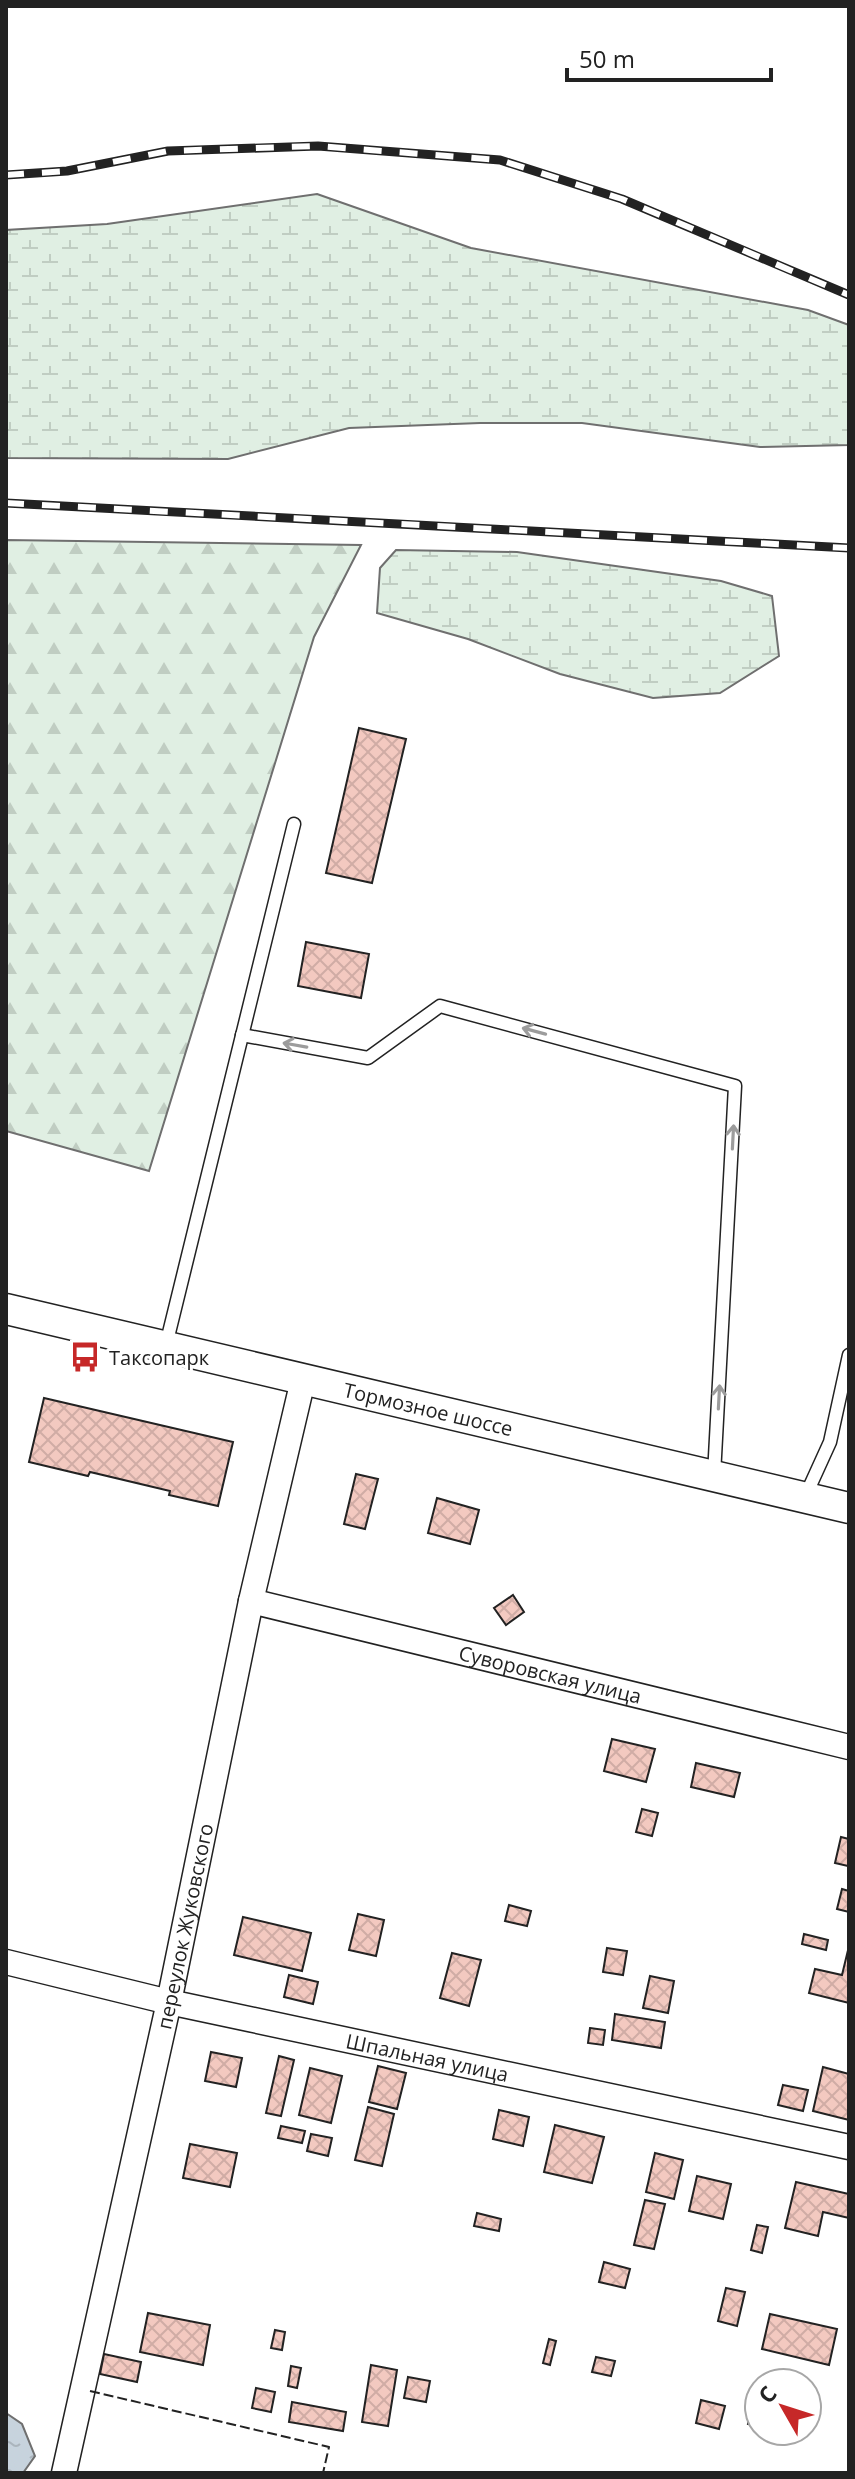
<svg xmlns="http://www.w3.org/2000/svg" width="855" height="2479" viewBox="0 0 855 2479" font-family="'Open Sans',sans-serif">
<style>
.forest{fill:url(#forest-firs);stroke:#6f6f6f;stroke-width:2}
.wetland{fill:url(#wetland-marsh);stroke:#6f6f6f;stroke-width:2}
.water{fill:url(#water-ripples);stroke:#6f6f6f;stroke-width:2}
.building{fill:url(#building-cross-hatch);stroke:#222;stroke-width:2}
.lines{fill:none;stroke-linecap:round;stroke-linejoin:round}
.service-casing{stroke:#222;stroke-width:15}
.minor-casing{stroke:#222;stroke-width:27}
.tertiary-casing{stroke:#222;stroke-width:33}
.service{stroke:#fff;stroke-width:12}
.minor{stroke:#fff;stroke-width:24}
.tertiary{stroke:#fff;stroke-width:30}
.rail-casing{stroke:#222;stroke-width:9}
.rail{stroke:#fff;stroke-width:6;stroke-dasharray:18;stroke-linecap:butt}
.fence{stroke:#222;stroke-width:2;stroke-dasharray:10 4;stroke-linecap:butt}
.oneway{stroke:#9c9c9c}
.labels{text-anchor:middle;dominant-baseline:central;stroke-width:6;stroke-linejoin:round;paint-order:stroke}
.poi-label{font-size:20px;fill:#222;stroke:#fff;text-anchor:start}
.street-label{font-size:20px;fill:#222;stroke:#fff}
</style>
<defs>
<pattern id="forest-firs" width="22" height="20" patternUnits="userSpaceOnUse" patternTransform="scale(2)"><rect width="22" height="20" fill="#e0efe3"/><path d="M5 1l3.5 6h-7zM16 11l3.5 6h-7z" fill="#c0cdc2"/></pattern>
<pattern id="wetland-marsh" width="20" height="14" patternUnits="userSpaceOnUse" patternTransform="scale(2)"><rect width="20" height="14" fill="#e0efe3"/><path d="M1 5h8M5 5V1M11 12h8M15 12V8" fill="none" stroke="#c0cdc2"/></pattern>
<pattern id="water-ripples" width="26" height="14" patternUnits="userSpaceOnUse" patternTransform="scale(2)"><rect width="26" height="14" fill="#c7d3dd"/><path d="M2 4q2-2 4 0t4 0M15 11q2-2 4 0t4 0" fill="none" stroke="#abb5bd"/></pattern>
<pattern id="building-cross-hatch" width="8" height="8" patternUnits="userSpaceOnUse" patternTransform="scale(2)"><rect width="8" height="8" fill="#f3c9c0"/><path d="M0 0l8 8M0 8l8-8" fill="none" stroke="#d0aca5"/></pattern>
</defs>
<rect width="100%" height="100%" fill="#fff"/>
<polygon class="forest" points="6,540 361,545 314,637 149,1171 6,1131"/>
<g class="wetland">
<polygon points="317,194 471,248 808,310 849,325 849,445 760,447 582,423 480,423 349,428 228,459 6,458 6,230 107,224"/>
<polygon points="396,550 517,552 721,581 772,596 779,656 720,693 653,698 560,674 468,639 377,613 380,568"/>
</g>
<polygon class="water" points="6,2413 22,2424 35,2456 23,2473 6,2473"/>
<g class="building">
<polygon points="359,728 406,739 372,883 326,873"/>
<polygon points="306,942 369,954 361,998 298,986"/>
<polygon points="44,1398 233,1442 218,1506 169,1495 170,1491 90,1472 88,1476 29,1462"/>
<polygon points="356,1474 378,1479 365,1529 344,1524"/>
<polygon points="437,1498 479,1510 470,1544 428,1533"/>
<polygon points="513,1595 524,1612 506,1625 494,1608"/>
<polygon points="612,1739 655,1749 646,1782 604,1771"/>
<polygon points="696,1763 740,1773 734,1797 691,1787"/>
<polygon points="642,1809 658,1813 652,1836 636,1832"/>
<polygon points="841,1837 849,1839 848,1866 835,1863"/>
<polygon points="842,1889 849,1891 849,1912 837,1909"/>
<polygon points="509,1905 531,1911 527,1926 505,1921"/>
<polygon points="358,1914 384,1920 376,1956 349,1950"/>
<polygon points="243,1917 311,1933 302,1971 234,1955"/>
<polygon points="804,1934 828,1940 826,1950 802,1944"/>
<polygon points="849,1946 849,2003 809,1993 815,1969 842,1975"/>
<polygon points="607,1948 627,1951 623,1975 603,1972"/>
<polygon points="452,1953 481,1960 469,2006 440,1998"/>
<polygon points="289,1975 318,1982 313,2004 284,1997"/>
<polygon points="650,1976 674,1981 668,2013 643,2008"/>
<polygon points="615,2014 665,2022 661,2048 612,2040"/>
<polygon points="590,2028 605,2030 603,2045 588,2043"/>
<polygon points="211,2052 242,2058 236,2087 205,2081"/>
<polygon points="279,2056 294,2060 281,2116 266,2113"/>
<polygon points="378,2066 406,2073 397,2109 369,2102"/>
<polygon points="823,2067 849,2074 849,2120 813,2111"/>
<polygon points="310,2068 342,2076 331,2123 299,2115"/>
<polygon points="783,2085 808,2090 803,2111 778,2105"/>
<polygon points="368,2107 394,2114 382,2166 355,2160"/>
<polygon points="499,2110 529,2117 523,2146 493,2139"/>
<polygon points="555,2125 604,2137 592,2183 544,2172"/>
<polygon points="281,2126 305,2131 302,2143 278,2138"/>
<polygon points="311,2134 332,2138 328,2156 307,2151"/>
<polygon points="190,2144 237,2153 230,2187 183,2178"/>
<polygon points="655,2153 683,2160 674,2199 646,2192"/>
<polygon points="697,2176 731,2184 723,2219 689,2211"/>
<polygon points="796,2182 849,2194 849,2218 823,2212 818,2236 785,2228"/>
<polygon points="645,2200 665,2204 654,2249 634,2245"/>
<polygon points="477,2213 501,2219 499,2231 474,2226"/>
<polygon points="757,2225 768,2227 762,2253 751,2250"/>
<polygon points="604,2262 630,2269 625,2288 599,2282"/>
<polygon points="726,2288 745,2292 737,2326 718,2321"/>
<polygon points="148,2313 210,2325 203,2365 140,2352"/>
<polygon points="770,2314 837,2329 829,2365 762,2349"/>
<polygon points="275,2330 285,2332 282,2350 271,2348"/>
<polygon points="549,2339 556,2341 550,2365 543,2363"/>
<polygon points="104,2354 141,2362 137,2382 100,2374"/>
<polygon points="596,2357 615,2361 611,2376 592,2372"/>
<polygon points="371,2365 397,2370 388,2426 362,2422"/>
<polygon points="291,2366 301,2368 297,2388 288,2386"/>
<polygon points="408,2377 430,2381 426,2402 404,2398"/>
<polygon points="256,2388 275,2392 271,2412 252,2408"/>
<polygon points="755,2391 759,2392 759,2426 748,2424"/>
<polygon points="701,2400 725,2406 719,2429 696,2423"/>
<polygon points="292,2402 346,2412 343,2431 289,2422"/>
</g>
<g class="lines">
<g class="service-casing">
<g id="service">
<polyline points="242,1035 368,1058 440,1006 735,1086 714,1475"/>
<polyline points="166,1345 294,824"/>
<polyline points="805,1497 830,1442 849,1355"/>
</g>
</g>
<g class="minor-casing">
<g id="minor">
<path id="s1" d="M251 1601 849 1747"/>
<path id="s2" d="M6 1962 169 2002 849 2147"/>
<path id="s3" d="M64 2473 169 2002 251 1601 303 1380"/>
</g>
</g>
<g class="tertiary-casing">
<g id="tertiary">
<path id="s4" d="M6 1309 849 1508"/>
</g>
</g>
<use href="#service" class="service"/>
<use href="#minor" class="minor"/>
<use href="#tertiary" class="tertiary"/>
<g class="rail-casing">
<g id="rail">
<polyline points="6,175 67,171 168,151 318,146 500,160 622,199 849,295"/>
<polyline points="6,503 849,548"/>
</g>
</g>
<use href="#rail" class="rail"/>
<polyline class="fence" points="90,2391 329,2447 323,2473"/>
</g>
<defs><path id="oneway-shaft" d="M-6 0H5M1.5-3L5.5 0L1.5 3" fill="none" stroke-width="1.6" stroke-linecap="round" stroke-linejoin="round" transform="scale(2)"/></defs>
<g class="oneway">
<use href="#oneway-shaft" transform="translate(534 1031) rotate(-165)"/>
<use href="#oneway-shaft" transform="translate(295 1045) rotate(-170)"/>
<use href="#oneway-shaft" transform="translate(733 1137) rotate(-87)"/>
<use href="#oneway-shaft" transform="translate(719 1397) rotate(-87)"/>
</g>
<defs>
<g id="bus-bare" transform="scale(2.4)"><path d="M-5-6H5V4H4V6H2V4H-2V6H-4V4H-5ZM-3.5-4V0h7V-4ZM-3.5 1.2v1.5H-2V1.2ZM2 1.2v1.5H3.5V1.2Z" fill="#c62828" stroke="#fff" stroke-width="2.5" paint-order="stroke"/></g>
</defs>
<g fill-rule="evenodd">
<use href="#bus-bare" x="85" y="1357"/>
</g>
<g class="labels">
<g class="poi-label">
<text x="109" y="1357">Таксопарк</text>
</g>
<g class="street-label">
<text stroke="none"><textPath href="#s4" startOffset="434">Тормозное шоссе</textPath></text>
<text stroke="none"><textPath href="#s1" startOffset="308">Суворовская улица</textPath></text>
<text stroke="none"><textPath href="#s3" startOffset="560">переулок Жуковского</textPath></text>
<text stroke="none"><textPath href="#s2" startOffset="432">Шпальная улица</textPath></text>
</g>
</g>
<rect width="855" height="2479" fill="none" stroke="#222222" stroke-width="16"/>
<g transform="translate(783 2407) rotate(309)"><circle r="38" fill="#ffffff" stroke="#a7a7a7" stroke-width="2"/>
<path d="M0-6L14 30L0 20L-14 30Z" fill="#c62828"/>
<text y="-12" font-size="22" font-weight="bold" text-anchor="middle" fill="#222222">С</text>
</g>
<path d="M567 68v12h204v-12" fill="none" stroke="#222222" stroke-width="4"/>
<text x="579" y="68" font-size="24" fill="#222222" stroke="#ffffff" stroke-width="6" paint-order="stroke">50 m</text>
</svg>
